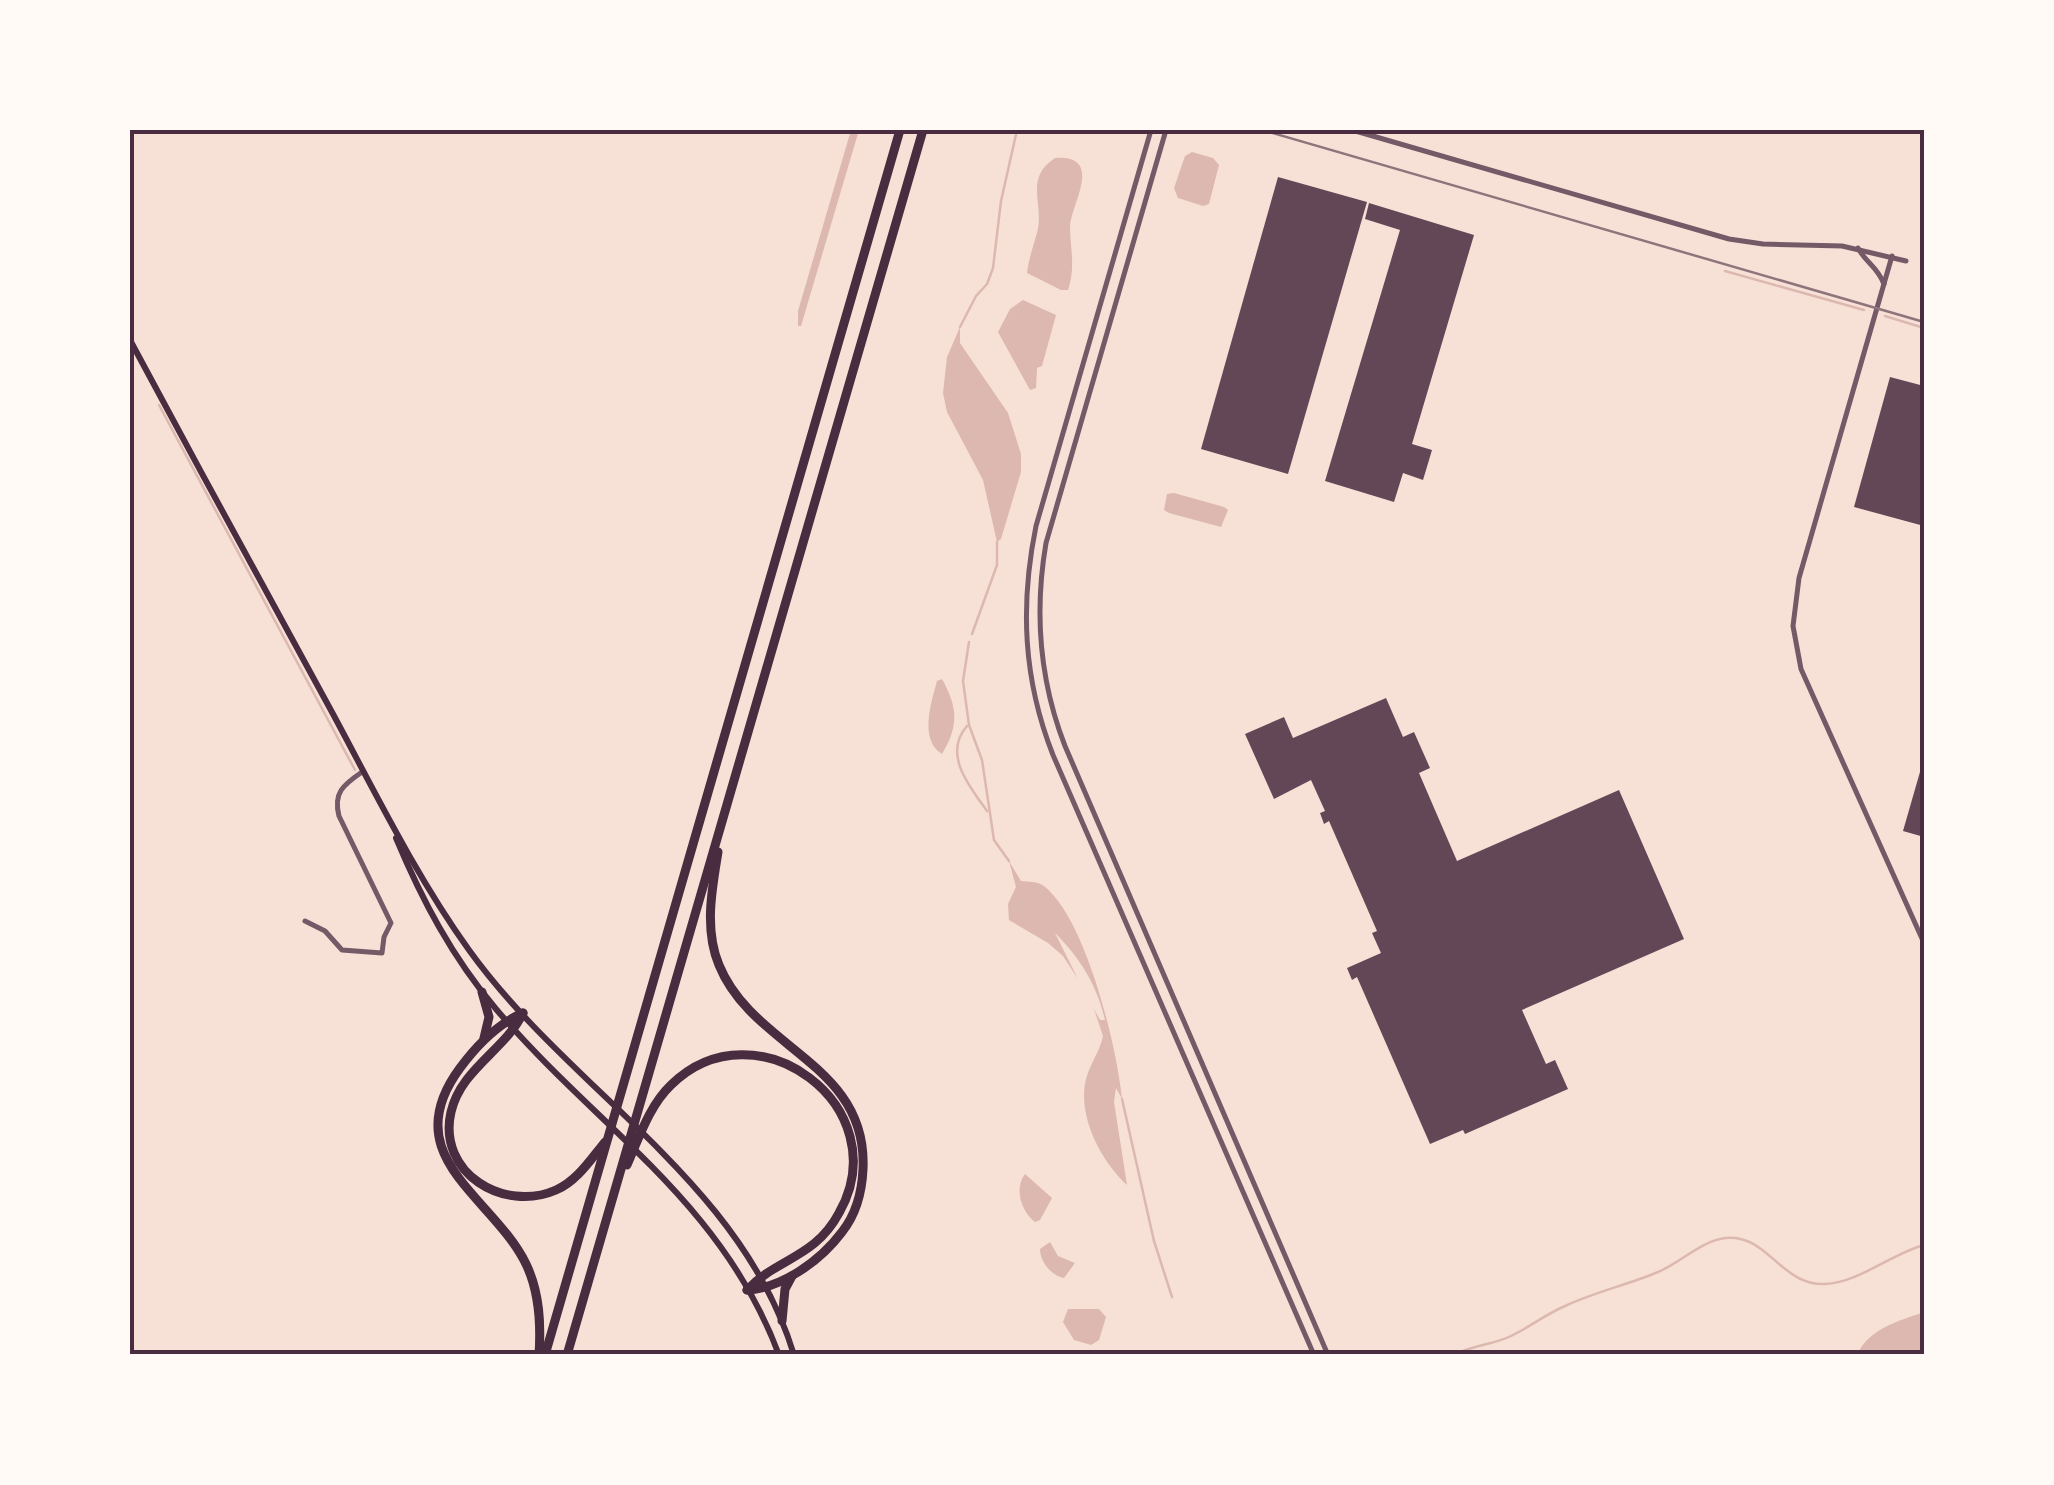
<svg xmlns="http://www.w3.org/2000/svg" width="2054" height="1485" viewBox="0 0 2054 1485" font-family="'Fira Sans',sans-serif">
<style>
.water{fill:#dcb8b0}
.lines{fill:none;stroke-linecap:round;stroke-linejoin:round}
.stream{stroke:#dcb8b0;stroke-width:2.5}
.building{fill:#644757}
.minor{stroke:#755966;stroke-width:5}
.tertiary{stroke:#755966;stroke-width:5}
.secondary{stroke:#4a2c40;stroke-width:6}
.motorway{stroke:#4a2c40;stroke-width:9}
.rail{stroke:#8f747c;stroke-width:2.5}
.neatline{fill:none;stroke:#4a2c40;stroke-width:4}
</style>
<rect width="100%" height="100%" fill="#f7e1d7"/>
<g class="water">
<polygon points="851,130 859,130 801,326 798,326 798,311"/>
<polygon points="1192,152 1213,158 1219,165 1209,204 1203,206 1178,198 1174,188 1185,156"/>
<path d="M1055 158C1105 155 1071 204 1070 226 1070 248 1076 267 1068 290H1061L1027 273C1029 258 1033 247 1037 233 1045 204 1023 179 1055 158Z"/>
<polygon points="1023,300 1056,315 1042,366 1037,368 1036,388 1030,390 998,332 1010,309"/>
<polygon points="960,327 960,343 1008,413 1021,454 1021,472 1001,539 997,542 983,480 947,412 943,393 947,357"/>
<polygon points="1174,493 1224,507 1228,510 1221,527 1169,513 1164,510 1167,494"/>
<path d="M942 679C958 708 959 726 942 754 919 740 931 703 937 681Z"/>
<path d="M1009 861 1021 881C1029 882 1037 881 1044 886 1086 919 1117 1047 1122 1099L1116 1088 1114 1102 1127 1185C1101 1161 1077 1116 1086 1079 1090 1064 1100 1051 1103 1036L1094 1009 1100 1020H1105C1097 985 1080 958 1055 933L1078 979 1063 956 1048 943 1009 920 1008 904 1016 887Z"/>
<path d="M1025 1174 1052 1198 1040 1220 1035 1222C1021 1212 1014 1188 1025 1174Z"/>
<path d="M1050 1242 1058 1256 1075 1263 1064 1278C1052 1276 1040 1262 1040 1249Z"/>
<polygon points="1068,1309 1099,1309 1106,1317 1099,1340 1091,1345 1074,1340 1063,1322"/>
<path d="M1924 1312V1355H1857C1869 1328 1899 1321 1924 1312Z"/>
</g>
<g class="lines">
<g class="stream">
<polyline points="1725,271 1864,310"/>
<polyline points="1885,316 1924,328"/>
<polyline points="960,327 976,296 987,284 993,268 1001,201 1017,130"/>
<polyline points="159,405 355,770"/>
<polyline points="972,634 997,565 997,542"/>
<polyline points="969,642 963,681 969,725 982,760 994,840 1009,861"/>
<path d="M967 726C942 754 970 787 987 811"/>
<polyline points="1122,1099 1154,1241 1172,1297"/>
<path d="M1454 1355C1472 1345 1493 1345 1511 1336 1530 1327 1546 1314 1565 1306 1595 1292 1627 1285 1658 1272 1680 1263 1701 1241 1725 1238 1767 1233 1781 1286 1825 1284 1858 1283 1891 1254 1924 1245"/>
</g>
</g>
<g class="building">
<polygon points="1278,177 1367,202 1288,474 1201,449"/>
<polygon points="1369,203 1474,235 1412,444 1432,450 1423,480 1403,473 1394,502 1325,481 1400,230 1365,219"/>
<polygon points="1890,377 1924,386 1924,526 1854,507"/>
<polygon points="1386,698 1403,737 1414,732 1430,768 1419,773 1457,861 1619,790 1684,939 1522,1010 1546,1064 1555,1060 1568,1089 1465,1134 1463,1130 1430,1144 1357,977 1352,980 1347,968 1381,953 1372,933 1377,931 1329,821 1324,824 1320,813 1325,811 1311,780 1274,799 1245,734 1284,717 1293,738"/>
<polygon points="1924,758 1924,837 1903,831"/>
</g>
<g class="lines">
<g class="minor">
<polyline points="1352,130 1729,239 1763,244 1842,246 1906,261"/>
<path d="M1858 248C1865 262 1877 266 1884 284"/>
<polyline points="1892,256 1799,578 1793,626 1801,669 1924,943"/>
<path d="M305 921 325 931 342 950 382 953 384 937 391 923 339 816C333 793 343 785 362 772"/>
</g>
<g class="tertiary">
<path d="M1151 130 1036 526C1020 605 1023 679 1053 755L1314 1355"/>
<path d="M1166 130 1046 543C1034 613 1039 679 1065 746L1328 1355"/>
</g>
<g class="secondary">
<path d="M130 340C197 465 265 590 333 714 376 794 416 876 469 950 571 1092 741 1180 794 1355"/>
<path d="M396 838C422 900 452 957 496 1009 596 1127 722 1201 779 1355"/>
</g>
<g class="motorway">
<path d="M718 852C712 889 704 929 719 965 753 1049 868 1063 863 1169 862 1192 857 1213 842 1232 821 1260 783 1288 747 1290"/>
<polyline points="482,992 489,1017 484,1038"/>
<path d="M523 1013C497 1024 477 1045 460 1068 394 1157 493 1196 526 1264 540 1293 541 1325 539 1355"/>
<path d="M523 1013C505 1050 461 1069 451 1112 437 1173 504 1213 556 1190 577 1181 591 1159 605 1142"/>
<path d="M627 1165C639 1138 649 1106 671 1085 756 1001 899 1107 839 1213 815 1258 777 1258 747 1290"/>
<polyline points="782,1321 785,1289 792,1276"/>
<polyline points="545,1355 900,130"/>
<polyline points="567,1355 923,130"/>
</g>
<polyline class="rail" points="1262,130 1924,322"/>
</g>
<rect width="2054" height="1485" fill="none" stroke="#fffaf5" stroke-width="265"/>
<rect x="132" y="132" width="1790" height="1220" class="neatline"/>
</svg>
